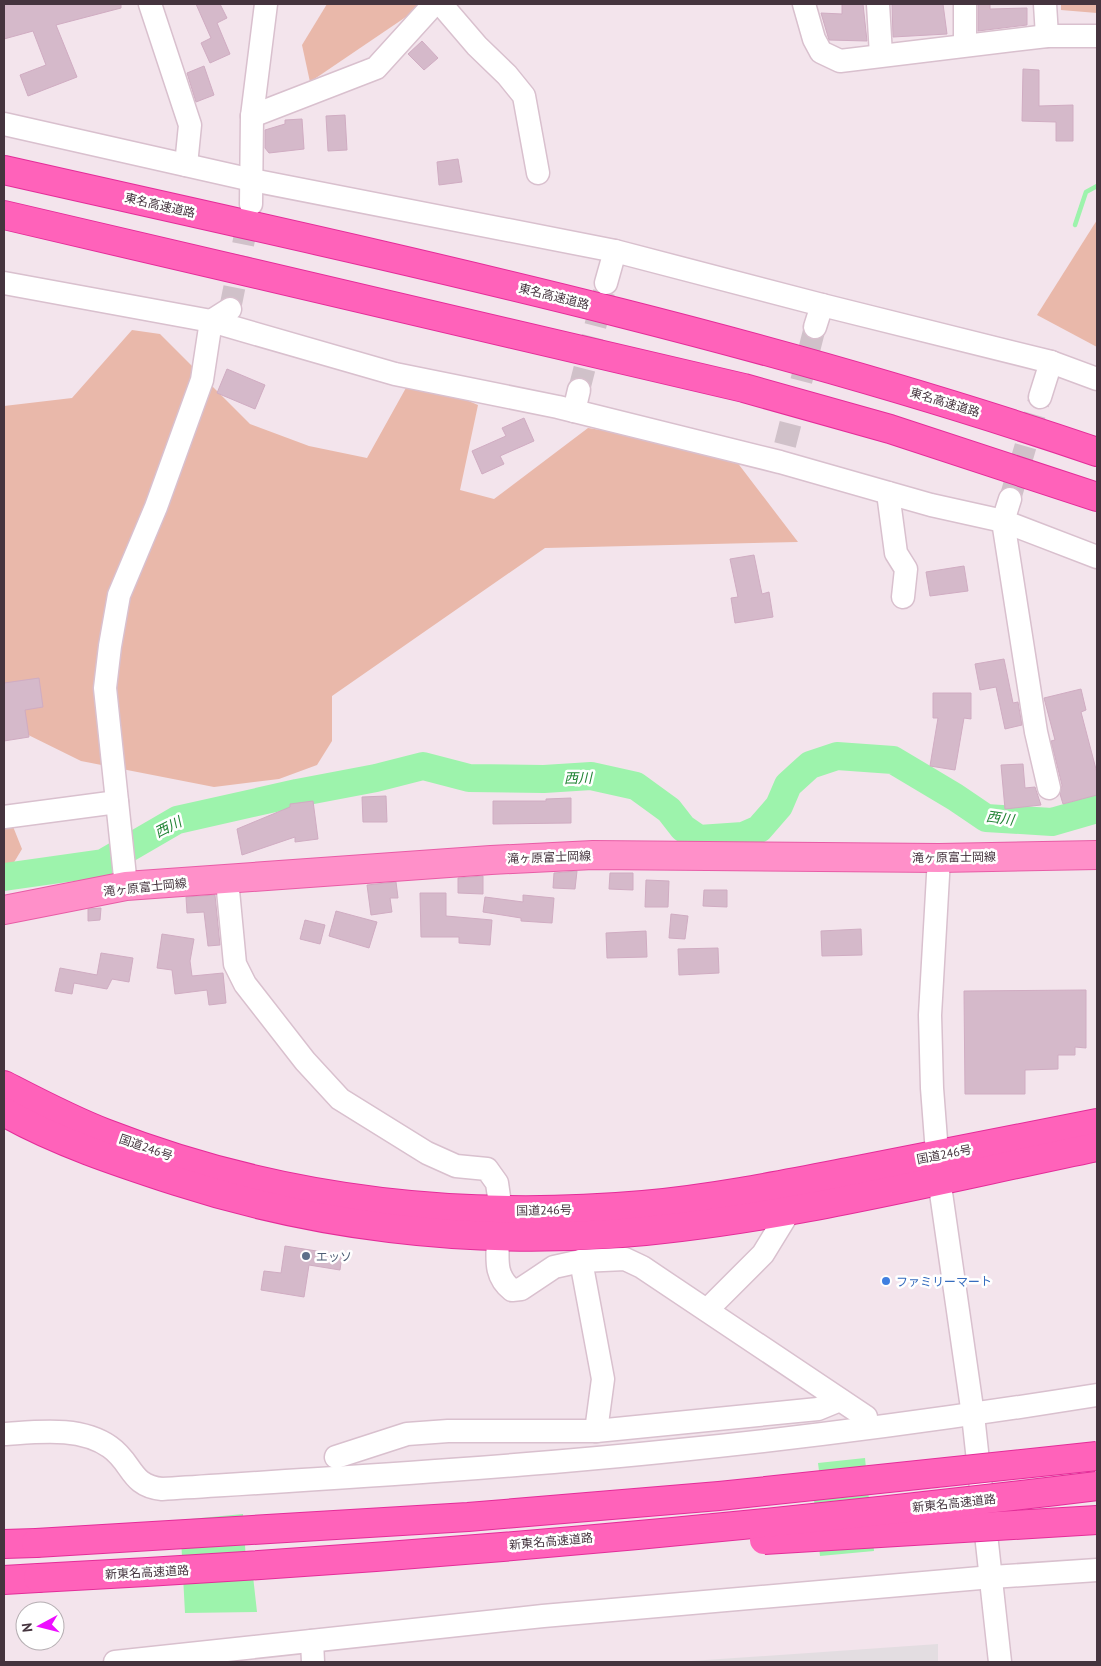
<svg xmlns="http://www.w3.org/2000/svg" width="1101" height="1666" viewBox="0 0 1101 1666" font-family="'PT Sans','Noto Sans JP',sans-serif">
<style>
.green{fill:#e9b8aa}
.parking{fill:#e3dde1}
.water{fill:#9df3ac}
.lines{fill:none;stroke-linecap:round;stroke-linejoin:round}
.stream{stroke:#9df3ac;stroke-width:4.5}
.river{stroke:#9df3ac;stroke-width:28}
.building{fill:#d5b9ca;stroke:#d0acc2}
.minor-tunnel{stroke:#d0c1c9;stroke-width:22;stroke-dasharray:22 11;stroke-linecap:butt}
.minor-casing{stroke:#d9c0ce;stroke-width:25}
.major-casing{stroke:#e85ca6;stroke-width:30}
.highway-casing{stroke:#e32d99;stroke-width:30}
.minor{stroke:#fff;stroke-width:22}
.major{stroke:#ff90c9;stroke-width:28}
.highway{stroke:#ff62ba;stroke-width:28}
.highway-bridge-casing{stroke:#e32d99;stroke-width:30;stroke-linecap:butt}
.highway-bridge{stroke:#ff62ba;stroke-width:28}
.service-dot{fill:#5c6f8a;stroke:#fff;stroke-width:2}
.shop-dot{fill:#3f7fe0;stroke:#fff;stroke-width:2}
.labels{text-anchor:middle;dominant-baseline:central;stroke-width:5;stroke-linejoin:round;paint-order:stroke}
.street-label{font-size:12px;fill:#45343e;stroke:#fff}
.service-label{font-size:12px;fill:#4e5e75;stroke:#fff;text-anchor:start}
.shop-label{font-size:12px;fill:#366cbe;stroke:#fff;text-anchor:start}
.water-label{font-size:14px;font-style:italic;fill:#228435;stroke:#fff}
</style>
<rect width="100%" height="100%" fill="#f3e4ec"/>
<g class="green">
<polygon points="327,4 425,4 310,82 302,45"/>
<polygon points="1061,4 1097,4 1097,13 1061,10"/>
<polygon points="1097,220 1097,347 1037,315"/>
<polygon points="132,330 160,334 250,424 309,446 367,458 412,377 478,405 460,490 494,499 588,428 727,449 798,542 545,548 332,696 332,741 317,765 279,779 214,787 81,761 4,723 4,406 72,398"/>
<polygon points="4,809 6,809 22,849 4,879"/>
</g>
<polygon class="parking" points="938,1644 938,1662 677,1662"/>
<g class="water">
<polygon points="865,1458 874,1551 820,1556 812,1481 820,1479 818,1463"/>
<polygon points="243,1514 247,1576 253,1576 257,1612 185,1613 180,1520"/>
</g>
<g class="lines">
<polyline class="stream" points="1075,225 1086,192 1097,186"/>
<polyline class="river" points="4,877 103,863 177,820 297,793 376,778 423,766 469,778 544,779 591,776 636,786 669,810 683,828 699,839 743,836 759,829 779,806 788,785 810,765 837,756 893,760 955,797 986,818 1052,822 1097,809"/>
</g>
<g class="building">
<polygon points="4,4 121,4 121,8 56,25 77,77 28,96 20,75 46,65 33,31 4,39"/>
<polygon points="196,4 220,4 227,18 217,23 230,54 210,63 201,43 211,38"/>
<polygon points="842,4 863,4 867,41 829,40 821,13 842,14"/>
<polygon points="892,4 943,4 947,34 893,37"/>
<polygon points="978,4 990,4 990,9 1027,8 1027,25 978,31"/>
<polygon points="422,41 438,58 424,70 408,54"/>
<polygon points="204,66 214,95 196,102 187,73"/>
<polygon points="1023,69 1039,70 1039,106 1073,105 1073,141 1056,141 1056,122 1022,121"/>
<polygon points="345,115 347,150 328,151 326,116"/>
<polygon points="302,119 304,149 269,153 265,148 265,130 285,124 285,120"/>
<polygon points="458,159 462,182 439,185 437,162"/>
<polygon points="227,369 265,385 255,409 217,393"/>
<polygon points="524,418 534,441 500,456 504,464 482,474 472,451 506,436 502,428"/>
<polygon points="754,555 762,594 769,592 773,617 735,623 731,598 738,597 730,559"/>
<polygon points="964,566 968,591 930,596 926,572"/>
<polygon points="1004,659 1013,703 1018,702 1022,725 1005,729 996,687 980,690 975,664"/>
<polygon points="39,678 43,707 25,710 29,737 4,741 4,683"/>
<polygon points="1081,689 1086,710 1081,712 1097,773 1097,795 1063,804 1060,794 1062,785 1051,741 1055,740 1044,698"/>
<polygon points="933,693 971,693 971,719 964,718 955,770 930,766 938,718 933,718"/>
<polygon points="1023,764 1025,788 1035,787 1041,805 1005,809 1001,765"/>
<polygon points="386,796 387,822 363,822 362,797"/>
<polygon points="571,798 571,823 493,824 493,801 546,801 546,799"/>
<polygon points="313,801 318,839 295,842 295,837 242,855 237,829 290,807 290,804"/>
<polygon points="577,871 575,889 553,888 554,873"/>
<polygon points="610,873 633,873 633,890 609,889"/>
<polygon points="483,876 483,894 458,893 458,878"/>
<polygon points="646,880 669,881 668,907 645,907"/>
<polygon points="396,882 398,898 390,898 392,912 371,915 367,885"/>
<polygon points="704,890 727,890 727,907 703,906"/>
<polygon points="420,893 446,893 446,916 492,920 490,945 459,943 459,937 421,937"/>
<polygon points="215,895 220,945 208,946 204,912 187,913 186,897"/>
<polygon points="523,895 554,898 552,923 521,921 521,918 483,912 485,897 523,902"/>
<polygon points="101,908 100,920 88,921 88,909"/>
<polygon points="336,911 377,922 369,948 329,936"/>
<polygon points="671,914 688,916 685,939 669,938"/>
<polygon points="305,920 325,925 320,944 300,939"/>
<polygon points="861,929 862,955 822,956 821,931"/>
<polygon points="646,931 647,957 607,958 606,933"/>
<polygon points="162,934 194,939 190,961 192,976 223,973 226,1003 209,1005 207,990 175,994 172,970 157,968"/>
<polygon points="718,948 719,973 679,975 678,949"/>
<polygon points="101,953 133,958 129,982 112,979 107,989 74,983 72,994 55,991 60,968 97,975"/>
<polygon points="1086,990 1086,1048 1075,1047 1075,1055 1058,1055 1058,1069 1025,1070 1025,1094 965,1094 964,991"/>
<polygon points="285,1246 342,1255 340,1270 309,1265 304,1297 261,1290 264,1271 281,1273"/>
</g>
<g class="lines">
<g class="minor-tunnel">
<polyline points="230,309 250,210"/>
<polyline points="579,390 604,292"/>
<polyline points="785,445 815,327"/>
<polyline points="1010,499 1040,397"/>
</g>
<g class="minor-casing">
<g id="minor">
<polyline points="150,4 190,125 186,165"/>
<polyline points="441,4 477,46 507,75 524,96 538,173"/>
<polyline points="804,4 814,39 821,52 840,61 1047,36 1097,36"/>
<polyline points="878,4 881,55"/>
<polyline points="965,4 965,45"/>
<polyline points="1045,4 1047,36"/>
<polyline points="252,116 376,68 434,4"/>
<polyline points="4,124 252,180 615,251 822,305 1051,362 1097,379"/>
<polyline points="251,204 252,116 266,4"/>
<polyline points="4,283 211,321 395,374 558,407 780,462 931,505 1003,521 1097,557"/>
<polyline points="606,283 615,251"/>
<polyline points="815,327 822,305"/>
<polyline points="1040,397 1051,362"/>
<polyline points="574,411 579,390"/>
<polyline points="888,493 896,553 906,569 903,597"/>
<polyline points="1010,499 1003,521 1036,732 1049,788"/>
<polyline points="4,817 117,802"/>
<polyline points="939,858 930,1015 932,1088 939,1179 973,1415 1000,1662"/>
<polyline points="227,880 235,964 245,984 305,1061 340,1099 427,1153 456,1166 487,1169 497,1183 501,1211"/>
<polyline points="126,886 105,688 110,646 119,595 156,507 202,380 211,321 230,309"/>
<path d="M498 1235C498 1257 493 1275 512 1290L521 1289 554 1267 581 1261 625 1259 642 1267 866 1417"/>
<polyline points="581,1261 603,1379 596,1431"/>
<polyline points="707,1310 763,1254 790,1210"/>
<path d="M4 1434C38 1432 80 1426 110 1447 133 1463 130 1486 162 1489 335 1478 508 1468 680 1450 820 1436 959 1417 1097 1395"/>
<polyline points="336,1457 407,1434 448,1431 596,1431 818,1409 840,1400"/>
<polyline points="312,1641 313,1662"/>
<polyline points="115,1662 543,1616 992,1577 1097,1570"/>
</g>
</g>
<g class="major-casing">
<polyline id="major" points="4,910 126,886 491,860 593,855 939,858 1097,855"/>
</g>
<g class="highway-casing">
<g id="highway">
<path d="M4 170C371 253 740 330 1097 452"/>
<polyline points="4,215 744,388 890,429 1097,497"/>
<path d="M4 1085C37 1102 71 1120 105 1133 277 1200 460 1221 643 1205 711 1199 781 1185 848 1172 931 1156 1014 1140 1097 1123"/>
<path d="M4 1112C57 1142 118 1162 176 1181 315 1226 464 1244 610 1234 774 1222 936 1180 1097 1147"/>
<polyline points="4,1544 36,1543"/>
<polyline points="4,1580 38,1578"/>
</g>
</g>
<use href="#minor" class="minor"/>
<use href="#major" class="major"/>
<use href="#highway" class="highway"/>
<g class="highway-bridge-casing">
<g id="highway-bridge">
<polyline points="764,1540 1097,1520"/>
<polyline points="36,1543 468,1517 719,1496 1097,1456"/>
<path d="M38 1578C392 1560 745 1529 1097 1486"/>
</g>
</g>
<use href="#highway-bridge" class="highway-bridge"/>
</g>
<circle class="service-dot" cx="306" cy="1256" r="5"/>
<circle class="shop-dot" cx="886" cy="1281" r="5"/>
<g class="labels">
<g class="street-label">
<text transform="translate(160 205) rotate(13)">東名高速道路</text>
<text transform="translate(554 296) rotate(14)">東名高速道路</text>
<text transform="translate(945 402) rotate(17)">東名高速道路</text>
<text transform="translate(549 857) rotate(-2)">滝ヶ原富士岡線</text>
<text transform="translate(954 857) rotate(-1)">滝ヶ原富士岡線</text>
<text transform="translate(145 887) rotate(-6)">滝ヶ原富士岡線</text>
<text transform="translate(146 1147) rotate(19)">国道246号</text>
<text transform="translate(944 1154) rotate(-11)">国道246号</text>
<text transform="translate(544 1210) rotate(-1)">国道246号</text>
<text transform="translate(954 1503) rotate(-6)">新東名高速道路</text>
<text transform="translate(551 1541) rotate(-5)">新東名高速道路</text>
<text transform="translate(147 1572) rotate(-3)">新東名高速道路</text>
</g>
<g class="service-label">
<text x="316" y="1256">エッソ</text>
</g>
<g class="shop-label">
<text x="896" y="1281">ファミリーマート</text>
</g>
<g class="water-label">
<text transform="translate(578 778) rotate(-1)">西川</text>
<text transform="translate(1000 818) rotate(8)">西川</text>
<text transform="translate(168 827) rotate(-27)">西川</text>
</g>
</g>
<rect width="1101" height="1666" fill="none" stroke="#45343e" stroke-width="10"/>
<g transform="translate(40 1626) rotate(263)"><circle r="24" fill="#ffffff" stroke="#b5aeb2"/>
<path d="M0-4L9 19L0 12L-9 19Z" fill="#ed0eff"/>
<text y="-8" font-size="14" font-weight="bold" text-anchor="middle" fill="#45343e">N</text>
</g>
</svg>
